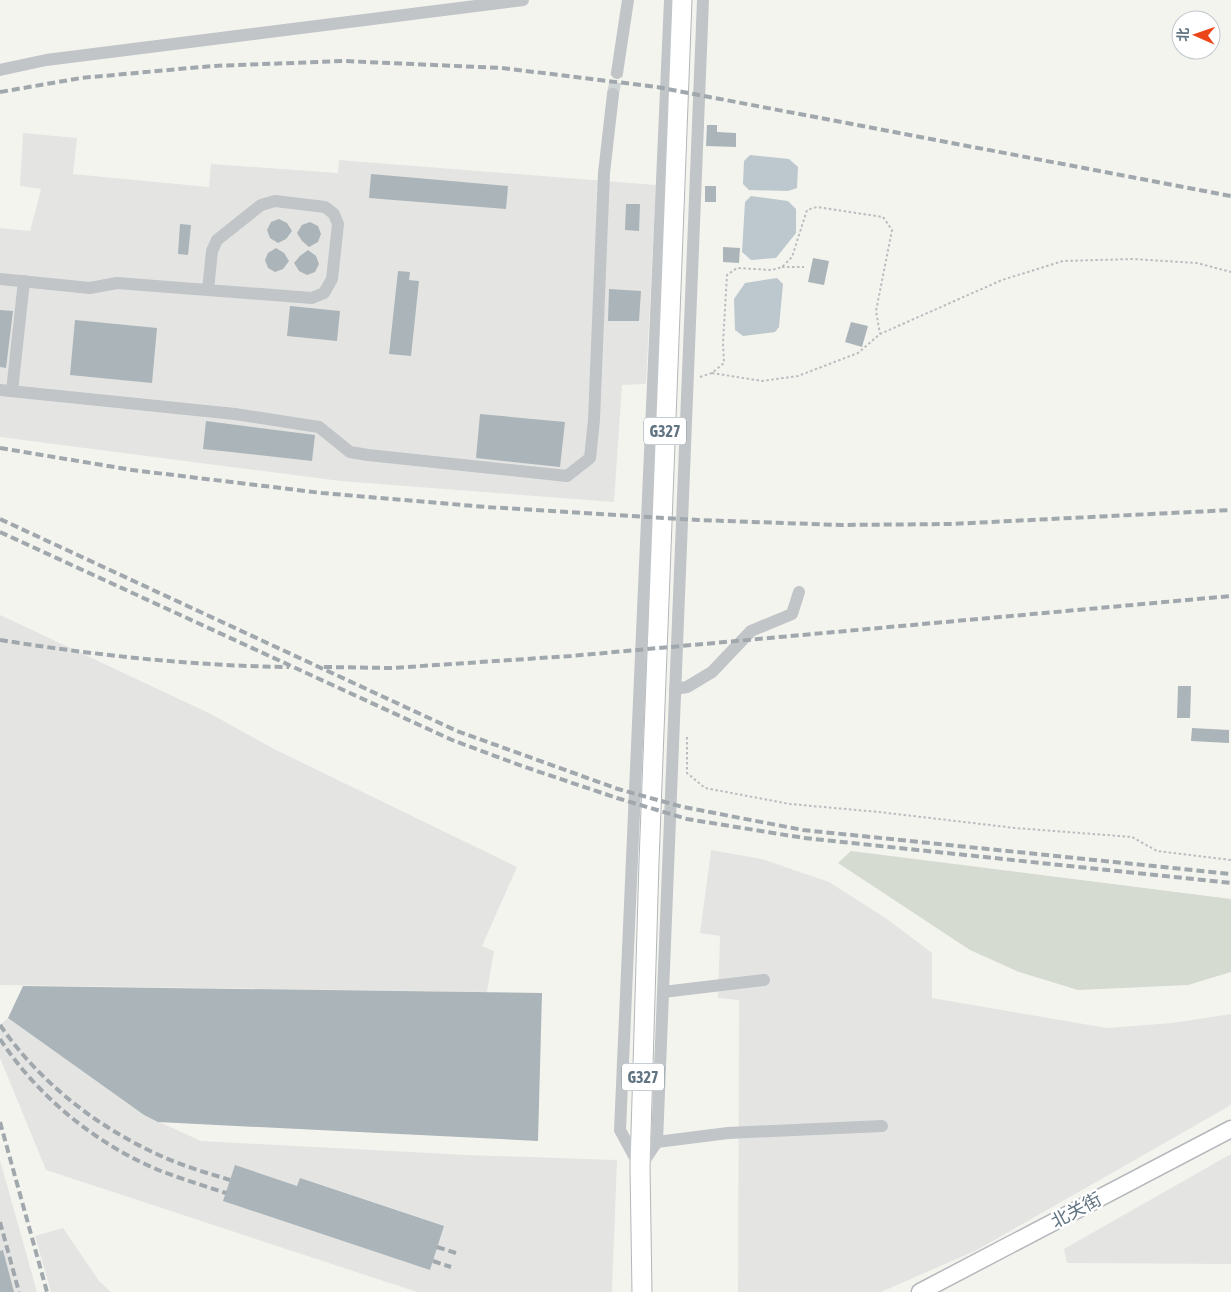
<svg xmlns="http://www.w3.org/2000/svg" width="1231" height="1292" viewBox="0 0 1231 1292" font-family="'Asap Condensed','Noto Sans SC',sans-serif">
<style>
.built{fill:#e4e5e3}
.green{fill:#d5dbd0}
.water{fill:#bcc8cd}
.building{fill:#abb4b8}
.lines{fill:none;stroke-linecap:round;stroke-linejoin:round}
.minor-tunnel{stroke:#cfd4d4;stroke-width:12;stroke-dasharray:12 6;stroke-linecap:butt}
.major-casing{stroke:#b4b8bc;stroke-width:19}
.highway-casing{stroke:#b3b7ba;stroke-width:21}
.path{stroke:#babdbf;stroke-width:2;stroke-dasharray:2.5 2.5;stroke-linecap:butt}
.minor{stroke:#c1c5c8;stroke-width:12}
.major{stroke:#fff;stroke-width:16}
.highway{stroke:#fff;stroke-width:19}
.rail{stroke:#a1a8ad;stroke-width:4;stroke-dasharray:8 4;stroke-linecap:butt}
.labels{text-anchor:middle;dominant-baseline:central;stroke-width:5;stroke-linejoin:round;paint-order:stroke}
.shield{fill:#fff;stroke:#909ea8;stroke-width:1}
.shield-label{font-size:16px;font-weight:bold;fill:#617482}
.street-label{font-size:18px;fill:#617482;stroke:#fff}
</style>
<rect width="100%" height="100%" fill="#f4f4ef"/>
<g class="built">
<polygon points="23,133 77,138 73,174 209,187 211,164 338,173 339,160 656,185 646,384 622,385 614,502 340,481 0,437 0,228 30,231 41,189 20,186"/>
<polygon points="0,615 211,714 274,749 517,867 482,946 494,951 487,992 0,985"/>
<polygon points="711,850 762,859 829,882 887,919 932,953 932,998 1107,1028 1172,1023 1231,1014 1231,1105 977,1250 881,1292 738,1292 739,1000 718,998 720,936 700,933"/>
<polygon points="8,1018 144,1115 201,1141 468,1155 617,1160 612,1292 417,1292 46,1170 0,1058 0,1025"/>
<polygon points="1231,1154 1231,1264 1067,1263 1064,1249"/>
<polygon points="0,1160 37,1292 0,1292"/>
<polygon points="63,1228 99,1281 111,1292 51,1292 35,1236"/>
</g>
<polygon class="green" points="851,851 1231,899 1231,972 1188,985 1078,990 1019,972 970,950 838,863"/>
<g class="water">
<polygon points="750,155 789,159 798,167 797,188 788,191 749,190 743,184 744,161"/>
<polygon points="751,196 788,201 796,209 796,233 776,258 751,260 742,252 745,202"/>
<polygon points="777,278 783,284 779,327 775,332 743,336 735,330 734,299 745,283"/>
</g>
<g class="building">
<polygon points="707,125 717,125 717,132 736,133 736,147 706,146"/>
<polygon points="371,174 508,186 506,209 369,198"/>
<rect x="705" y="186" width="11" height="16"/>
<polygon points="626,204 640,204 639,231 625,230"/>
<polygon points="279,219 287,223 292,231 286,239 278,243 270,238 267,230 271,222"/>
<polygon points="310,222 318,226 321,234 318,242 309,247 302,241 297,233 302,225"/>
<polygon points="180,224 191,225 188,255 178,254"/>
<polygon points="723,247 740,248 739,263 723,262"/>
<polygon points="276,248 284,253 289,261 283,269 275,272 268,268 265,260 268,253"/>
<polygon points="308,250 316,256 319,264 315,272 307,275 299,271 294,263 300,256"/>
<polygon points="813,258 829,261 824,285 808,282"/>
<polygon points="398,271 410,272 409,280 419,281 411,356 389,354"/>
<polygon points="609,289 641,291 639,321 608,321"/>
<polygon points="290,306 340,311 337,341 287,336"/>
<polygon points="0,310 13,311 6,368 0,367"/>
<polygon points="75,320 157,328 152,383 70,375"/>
<polygon points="851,322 868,326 862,347 845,342"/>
<polygon points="480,414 565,422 560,467 476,458"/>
<polygon points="206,421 315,435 312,461 203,449"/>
<polygon points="1178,686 1191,686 1190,718 1177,718"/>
<polygon points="1192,728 1229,730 1229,743 1191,741"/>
<polygon points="23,986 542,993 538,1141 158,1122 144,1115 8,1018"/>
<polygon points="235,1165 297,1186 300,1178 444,1226 430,1270 223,1201"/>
<polygon points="3,1250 14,1292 0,1292 0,1251"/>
</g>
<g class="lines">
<polyline class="minor-tunnel" points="613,94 617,73"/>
<g class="major-casing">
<polyline id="major" points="920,1292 1231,1129"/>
</g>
<g class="highway-casing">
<polyline id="highway" points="642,1292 640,1167 649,862 682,0"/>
</g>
<g class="path">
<polyline points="782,267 804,267"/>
<polyline points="712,373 762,381 798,376 858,353 880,334 1002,280 1063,261 1133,259 1197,263 1231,272"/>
<polyline points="700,377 712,373 724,363 723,343 727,275 737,268 772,270 782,267 792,257 807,210 817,207 883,217 892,230 876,311 880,334"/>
<polyline points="687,737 687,773 705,788 790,804 879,812 1015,828 1132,837 1157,851 1231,860"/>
</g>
<g class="minor">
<polyline points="670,0 620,1130 640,1167 657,1142 703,0"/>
<polyline points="0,70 46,60 523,0"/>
<polyline points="617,73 628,0"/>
<polyline points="0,279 90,288 117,283 312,298 324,293 332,279 338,224 334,214 325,207 275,201 261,205 217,240 212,251 208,290"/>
<polyline points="0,390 235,414 319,427 350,452 368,455 567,476 590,458 594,420 604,173 613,94"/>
<polyline points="12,391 24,281"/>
<polyline points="675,689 687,687 712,672 751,631 792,614 799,592"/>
<polyline points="663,992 764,980"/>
<polyline points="657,1142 728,1133 882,1126"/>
</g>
<use href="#major" class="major"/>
<use href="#highway" class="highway"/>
<g class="rail">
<polyline points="0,92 81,78 212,66 344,61 502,68 657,87 1231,196"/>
<polyline points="0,448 132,470 322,493 486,507 698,520 841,525 951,524 1231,510"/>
<polyline points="0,519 457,731 618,789 683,807 803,830 1231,874"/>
<polyline points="0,532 452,740 522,766 617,798 687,819 804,838 1231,883"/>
<path d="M0 640C94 655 194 666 289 667"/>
<polyline points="324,667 392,668 571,656 1231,596"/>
<path d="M0 1025C40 1083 97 1127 161 1156 183 1166 207 1173 230 1180"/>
<path d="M0 1039C38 1097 97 1145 161 1171 182 1179 204 1186 226 1193"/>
<polyline points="0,1122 47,1292"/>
<polyline points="0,1222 19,1292"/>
<polyline points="437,1247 456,1253"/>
<polyline points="433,1261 451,1267"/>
</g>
</g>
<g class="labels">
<g class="shield">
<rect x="644" y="417.5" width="42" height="27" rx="4"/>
<rect x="622" y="1063.5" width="42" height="27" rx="4"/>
</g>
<g class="shield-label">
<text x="665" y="431">G327</text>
<text x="643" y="1077">G327</text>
</g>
<g class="street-label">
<text transform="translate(1076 1210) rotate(-28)">北关街</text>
</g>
</g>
<g transform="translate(1196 35) rotate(272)"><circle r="24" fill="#ffffff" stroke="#c0c7cd"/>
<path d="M0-4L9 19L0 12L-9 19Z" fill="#ec4517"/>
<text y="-8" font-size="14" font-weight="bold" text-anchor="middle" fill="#617482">北</text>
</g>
</svg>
